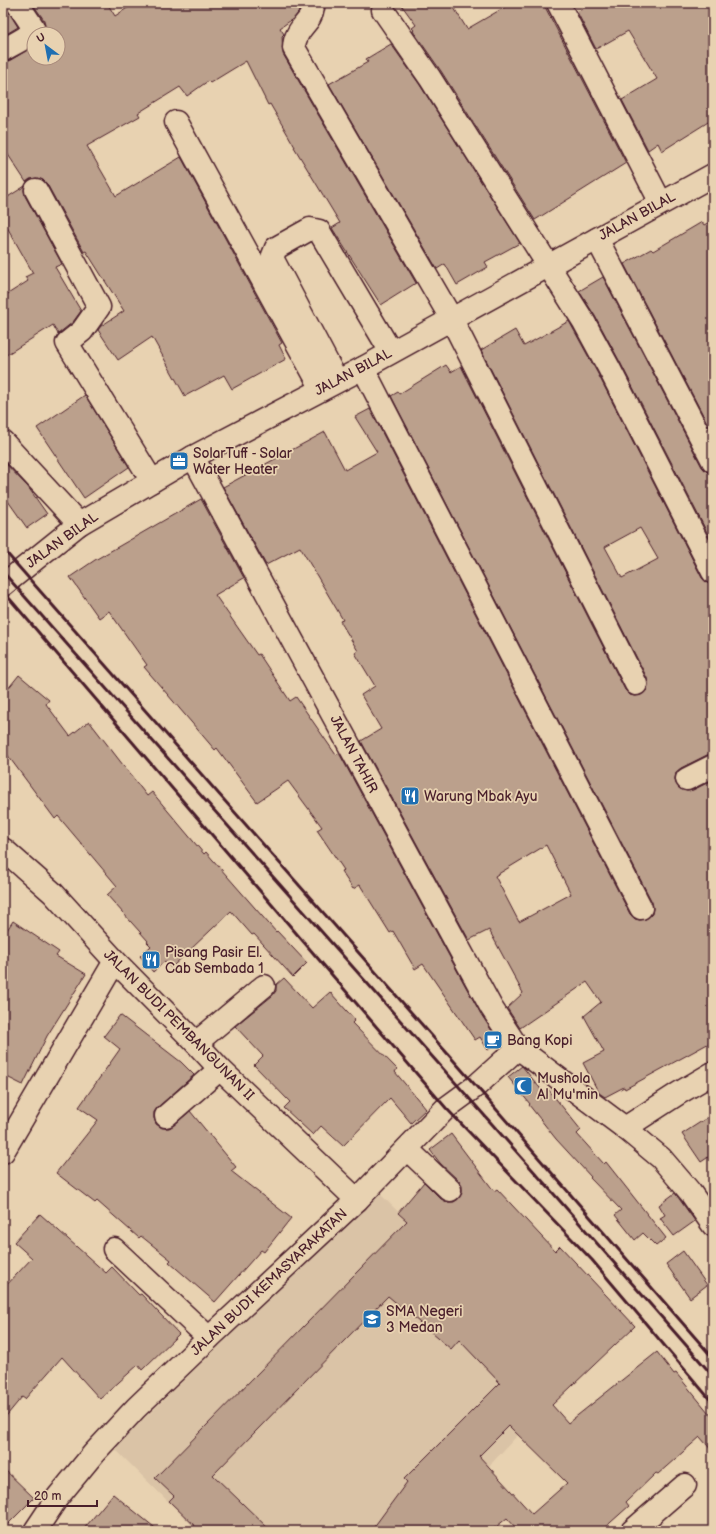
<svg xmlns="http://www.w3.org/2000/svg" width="716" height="1534" viewBox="0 0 716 1534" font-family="'Balsamiq Sans',sans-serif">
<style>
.built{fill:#dac3a6}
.building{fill:#bba08c;stroke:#4a1f2b;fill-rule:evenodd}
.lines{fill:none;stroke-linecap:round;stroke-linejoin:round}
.minor-casing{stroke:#4a1f2b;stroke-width:25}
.major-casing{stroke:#4a1f2b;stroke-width:25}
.minor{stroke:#e8d2b1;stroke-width:22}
.major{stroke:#e8d2b1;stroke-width:22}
.rail{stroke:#4a1f2b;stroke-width:3}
.labels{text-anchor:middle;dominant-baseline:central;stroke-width:3.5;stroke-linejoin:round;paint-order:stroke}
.street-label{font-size:14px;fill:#4a1f2b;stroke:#e8d2b1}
.poi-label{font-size:14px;fill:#4a1f2b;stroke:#e8d2b1;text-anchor:start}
</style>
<rect width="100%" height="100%" fill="#e8d2b1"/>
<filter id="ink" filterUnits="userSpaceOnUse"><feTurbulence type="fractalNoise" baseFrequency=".025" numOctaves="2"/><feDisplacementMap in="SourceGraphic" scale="8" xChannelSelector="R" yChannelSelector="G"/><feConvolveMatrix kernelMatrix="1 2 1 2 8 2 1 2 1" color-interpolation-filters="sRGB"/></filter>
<g filter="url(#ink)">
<polygon class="built" points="378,1192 435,1248 566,1383 429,1531 198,1531 114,1448"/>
<g class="building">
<polygon points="32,3 107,3 115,16 135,3 297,3 299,12 294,18 280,28 284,34 282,36 283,54 416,283 381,305 332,228 340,223 294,147 295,147 270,104 268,105 246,61 210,83 208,81 187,96 180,87 138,113 140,116 87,146 116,196 181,157 282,343 279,345 286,359 232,389 224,375 185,396 152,337 118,360 98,330 101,326 124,311 86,251 84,252 47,184 43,180 37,178 30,179 26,182 3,147 3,62 9,61 34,46 34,58 58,58 58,34 44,34 45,26 44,20"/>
<polygon points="400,3 451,3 467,29 512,3 543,3 626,163 535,220 441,71 413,31 414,30 412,28 416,25"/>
<polygon points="592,3 713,3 713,119 662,151 658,143 648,150 622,100 657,79 628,31 596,49 577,12"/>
<polygon points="6,7 18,27 3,36 3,9"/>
<polygon points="391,44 420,85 520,243 485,262 488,267 457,285 445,264 437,269 329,84 368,62 366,59"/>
<polygon points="25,186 24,190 25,196 62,264 55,267 81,311 73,322 58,334 53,325 3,357 3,297 28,281 25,277 33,273 3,220 3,200"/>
<polygon points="713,220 713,434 624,264 651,249 653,251 702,222 704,225"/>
<polygon points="603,277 702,467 707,472 713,473 713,544 620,362 595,316 579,291"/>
<path d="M569 321 598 374 702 578 707 583 713 584V754L707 755 681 768 676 772 675 779 676 784 680 789 687 791 693 790 713 780V1041L625 1089 624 1087 605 1097 599 1093 583 1063 604 1052 584 1016 601 1002 587 982 520 1028 507 1008 523 993 489 930 469 940 361 741 381 729 361 695 375 686 355 653 358 651 340 621 343 620 300 547 266 565 223 487 325 432 345 470 377 452 355 417 370 409 630 914 635 919 640 920 646 919 652 914 653 908 652 902 391 396 398 392 399 394 446 365 451 372 461 366 625 690 630 695 635 696 641 695 647 690 648 684 647 678 481 350 515 330 524 346ZM640 528 658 559 622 578 605 547ZM546 845 571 894 519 922 495 876Z"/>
<polygon points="85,395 129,467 84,498 37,428"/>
<polygon points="3,461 28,487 47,514 27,528 3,494"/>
<polygon points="201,499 244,578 215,595 257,655 259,654 290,701 296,697 336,755 339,753 466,987 481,1014 499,1042 488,1050 480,1037 475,1040 423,964 415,969 393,931 390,933 360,885 353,889 341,871 344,870 317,830 322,827 288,781 257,802 217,748 215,750 144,667 147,665 109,611 99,618 70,577 95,560"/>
<polygon points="19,675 49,700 46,704 70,736 89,721 147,796 152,792 204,854 206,852 276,932 277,931 307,963 293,977 254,934 252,935 231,911 171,968 165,961 153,972 140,956 151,946 147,942 148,941 107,895 117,886 58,816 55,819 3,749 3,695"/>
<polygon points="13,921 59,952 56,956 86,974 47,1036 23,1085 3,1075 3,936"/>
<polygon points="284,978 312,1008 330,992 355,1020 352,1023 397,1069 395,1072 426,1109 411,1123 390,1098 343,1146 321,1126 313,1135 284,1108 290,1102 254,1065 263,1056 235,1026 272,996 276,991 276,985"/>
<polygon points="120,1015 181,1062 194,1075 158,1107 154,1112 154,1118 156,1124 162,1128 169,1128 174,1125 190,1111 236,1167 231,1171 291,1218 264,1252 261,1250 215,1302 169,1262 171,1260 141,1236 139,1238 97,1201 95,1203 56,1173 98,1120 79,1107 120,1049 104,1036"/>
<polygon points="522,1066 544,1093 548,1089 581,1130 577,1134 604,1164 606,1162 666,1238 656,1246 643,1233 635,1240 615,1215 621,1210 590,1178 591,1177 556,1139 529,1105 530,1104 508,1077"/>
<polygon points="713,1114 713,1154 701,1162 682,1134"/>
<path d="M451 1134 494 1191 497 1189 555 1251 560 1246 635 1326 552 1405 568 1423 657 1352 674 1374 676 1373 713 1418V1452L700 1437 658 1474 656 1473 626 1502 629 1506 601 1531H512L516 1528 507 1518 491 1531H371L407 1482 404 1479 500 1383 459 1340 451 1349 388 1296 213 1475 271 1531H200L169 1501 174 1496 155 1478 407 1221 398 1213 424 1182 441 1199 447 1202H454L459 1198 462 1193V1186L459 1181 440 1163 430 1150ZM509 1426 567 1483 532 1514 479 1456Z"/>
<polygon points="675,1193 695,1221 674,1236 660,1218 665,1215 659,1205"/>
<polygon points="40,1214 106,1273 112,1267 139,1295 141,1294 179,1334 142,1370 138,1365 100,1399 62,1357 25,1399 22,1397 3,1420 3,1289 32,1258 14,1242"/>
<polygon points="683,1251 707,1285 690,1298 666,1264"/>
<polygon points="3,1468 34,1498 3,1529"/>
<polygon points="113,1494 159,1531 82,1531"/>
</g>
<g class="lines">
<g class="minor-casing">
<g id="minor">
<path d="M309 3 313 8C311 24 295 27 294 48L451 318 636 684"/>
<polyline points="558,3 661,203"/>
<polyline points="383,10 430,78 584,322 609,368 713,572"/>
<path d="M3 50C12 44 31 38 33 27L17 3"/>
<polyline points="176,122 322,389"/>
<polyline points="36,190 99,307 82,331 67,343 152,481"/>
<polyline points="597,239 713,461"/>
<polyline points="363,368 641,908"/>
<polyline points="337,381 272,258 276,248 310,229 319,231 391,352"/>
<polyline points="3,442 79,524"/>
<polyline points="193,457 491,1007 518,1048 625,1128 661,1158 690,1192 713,1225"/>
<polyline points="687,779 713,766"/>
<polyline points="3,849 53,893 115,961 196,1043 220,1069 357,1200"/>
<polyline points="196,1043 264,986"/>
<polyline points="166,1116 220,1069"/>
<polyline points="625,1128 679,1093 713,1073"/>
<polyline points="407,1149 450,1190"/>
<polyline points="3,1152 115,961"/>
<polyline points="114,1249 209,1338"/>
<polyline points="35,1531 57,1498 94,1453 136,1408 209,1338 357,1200 446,1108 476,1086 518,1048"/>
<polyline points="632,1531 685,1485"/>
</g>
</g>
<g class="major-casing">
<polyline id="major" points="3,585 79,524 193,457 363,368 713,175"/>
</g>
<use href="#minor" class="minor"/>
<use href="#major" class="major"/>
<g class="rail">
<polyline points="3,549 476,1086 713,1358"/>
<polyline points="3,572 553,1193 713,1376"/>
<polyline points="3,591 446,1108 592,1260 713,1403"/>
</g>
</g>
</g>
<defs>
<g id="office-square" transform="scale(1)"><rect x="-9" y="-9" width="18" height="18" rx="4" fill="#1f6fb2" stroke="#e8d2b1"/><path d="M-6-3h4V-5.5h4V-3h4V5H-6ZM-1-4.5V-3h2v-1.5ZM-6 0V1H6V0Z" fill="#fff"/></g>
<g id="restaurant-square" transform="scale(1)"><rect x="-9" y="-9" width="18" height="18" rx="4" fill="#1f6fb2" stroke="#e8d2b1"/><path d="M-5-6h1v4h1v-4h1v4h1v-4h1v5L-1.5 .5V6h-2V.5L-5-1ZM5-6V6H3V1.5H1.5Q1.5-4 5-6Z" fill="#fff"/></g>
<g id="cafe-square" transform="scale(1)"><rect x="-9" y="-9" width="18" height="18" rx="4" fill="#1f6fb2" stroke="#e8d2b1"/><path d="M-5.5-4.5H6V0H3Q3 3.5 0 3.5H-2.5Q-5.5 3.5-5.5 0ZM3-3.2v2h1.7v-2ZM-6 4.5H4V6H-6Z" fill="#fff"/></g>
<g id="mosque-square" transform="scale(1)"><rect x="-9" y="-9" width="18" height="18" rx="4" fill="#1f6fb2" stroke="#e8d2b1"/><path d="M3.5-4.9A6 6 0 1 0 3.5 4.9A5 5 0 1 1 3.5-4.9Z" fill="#fff"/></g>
<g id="school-square" transform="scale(1)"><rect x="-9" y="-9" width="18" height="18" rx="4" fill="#1f6fb2" stroke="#e8d2b1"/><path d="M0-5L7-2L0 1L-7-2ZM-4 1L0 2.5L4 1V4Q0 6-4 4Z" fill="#fff"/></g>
</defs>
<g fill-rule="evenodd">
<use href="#office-square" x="179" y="461"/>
<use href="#restaurant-square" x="410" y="796"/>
<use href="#restaurant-square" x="151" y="960"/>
<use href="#cafe-square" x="493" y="1040"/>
<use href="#mosque-square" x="523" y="1086"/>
<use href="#school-square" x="372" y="1319"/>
</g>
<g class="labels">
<g class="street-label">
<text transform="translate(637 216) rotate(-29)">JALAN BILAL</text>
<text transform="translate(353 372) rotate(-28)">JALAN BILAL</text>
<text transform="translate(62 540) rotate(-36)">JALAN BILAL</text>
<text transform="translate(354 754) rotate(62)">JALAN TAHIR</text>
<text transform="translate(179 1025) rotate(45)">JALAN BUDI PEMBANGUNAN II</text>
<text transform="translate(269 1282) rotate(-43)">JALAN BUDI KEMASYARAKATAN</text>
</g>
<g class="poi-label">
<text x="193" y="453">SolarTuff - Solar<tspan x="193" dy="16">Water Heater</tspan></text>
<text x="424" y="796">Warung Mbak Ayu</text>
<text x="165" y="952">Pisang Pasir El.<tspan x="165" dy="16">Cab Sembada 1</tspan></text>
<text x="507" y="1040">Bang Kopi</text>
<text x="537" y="1078">Mushola<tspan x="537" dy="16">Al Mu'min</tspan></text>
<text x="386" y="1311">SMA Negeri<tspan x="386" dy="16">3 Medan</tspan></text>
</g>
</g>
<rect width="716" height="1534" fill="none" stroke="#e8d2b1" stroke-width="16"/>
<rect x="8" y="8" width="700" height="1518" fill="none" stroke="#4a1f2b" stroke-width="1.5" filter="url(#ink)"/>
<g transform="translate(46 46) rotate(328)"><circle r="19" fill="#e8d2b1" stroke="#a98a7b"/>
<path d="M0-3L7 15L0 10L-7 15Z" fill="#1f6fb2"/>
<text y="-6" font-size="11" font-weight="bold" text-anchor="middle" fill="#4a1f2b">U</text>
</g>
<path d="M28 1500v6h69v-6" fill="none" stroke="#4a1f2b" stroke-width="2"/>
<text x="34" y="1500" font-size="12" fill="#4a1f2b" stroke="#e8d2b1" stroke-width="3" paint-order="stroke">20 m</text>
</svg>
